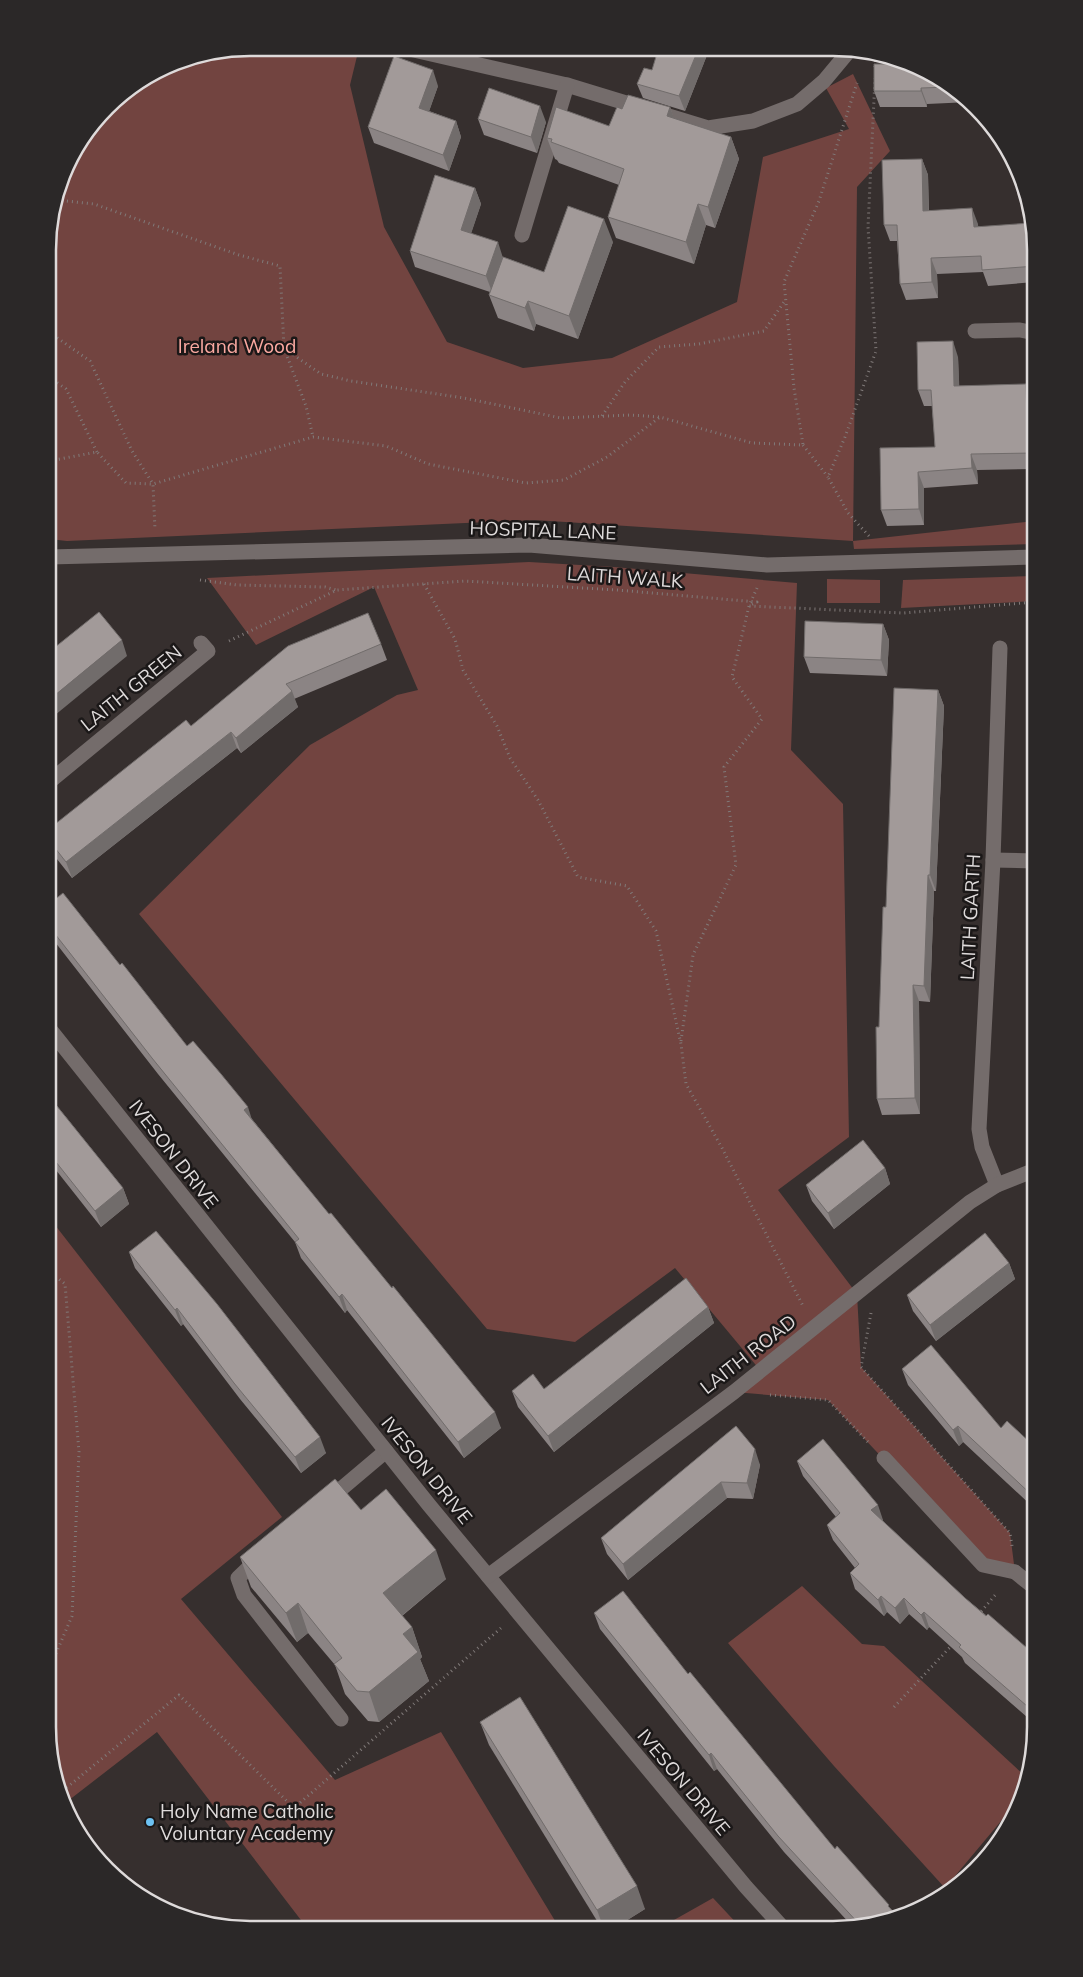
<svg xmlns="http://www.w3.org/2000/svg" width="1083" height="1977" viewBox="0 0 1083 1977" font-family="Mulish,sans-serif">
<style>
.green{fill:#724440}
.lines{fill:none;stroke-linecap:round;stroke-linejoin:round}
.path{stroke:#807a79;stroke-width:3;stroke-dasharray:1 4;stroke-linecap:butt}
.lane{stroke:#746c6b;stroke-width:15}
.street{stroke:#746c6b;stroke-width:15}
.wall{fill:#8b8484}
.shaded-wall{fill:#716c6b}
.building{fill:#a29a99;stroke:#716c6b}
.poi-dot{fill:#6dc2f3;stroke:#1b1818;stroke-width:2}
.labels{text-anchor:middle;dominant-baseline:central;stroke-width:5;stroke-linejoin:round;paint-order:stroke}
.park-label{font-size:19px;fill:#fba9a1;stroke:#1b1818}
.street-label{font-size:19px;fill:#dedada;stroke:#1b1818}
.poi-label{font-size:19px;fill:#dedada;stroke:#1b1818;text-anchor:start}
.rim{fill:none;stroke:#dedada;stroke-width:2.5}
</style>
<rect width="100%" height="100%" fill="#362f2e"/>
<g class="green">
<polygon points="250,48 359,48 350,85 384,227 447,342 523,368 612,358 737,302 763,157 849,129 826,88 853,74 890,151 857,187 853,541 1035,521 1035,544 854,549 853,541 535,520 67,541 49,539 49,224 69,160 116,98 173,63"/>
<polygon points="529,562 614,567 797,583 791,750 843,804 849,1137 778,1190 857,1294 861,1367 1010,1533 1015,1572 983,1565 828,1400 734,1392 760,1370 675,1268 575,1342 487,1329 139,914 310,745 397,695 418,690 374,587 256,645 207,578"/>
<polygon points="1035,576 1035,601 901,608 903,580"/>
<polygon points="827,579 880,580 880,603 827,603"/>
<polygon points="48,1216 282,1517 181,1599 335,1780 441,1732 560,1929 307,1928 157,1732 64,1804 58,1792 48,1727"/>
<polygon points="802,1586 862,1644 884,1646 1026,1777 1022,1796 945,1888 834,1766 728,1643"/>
<polygon points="713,1898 742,1929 658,1929"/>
</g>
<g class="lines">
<g class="path">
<polyline points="875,67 876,53"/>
<polyline points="57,200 94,204 239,255 280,266 284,348 306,406 313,437"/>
<polyline points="49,332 90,361 132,451 153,484 155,530"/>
<polyline points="285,349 321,374 351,381 464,398 561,418 631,415 659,417"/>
<polyline points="49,377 66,389 97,452"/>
<polyline points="602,416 625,382 659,347 699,344 764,331 786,299"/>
<polyline points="803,445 828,477"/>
<polyline points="49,461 97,452 126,483 153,484 313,437 386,446 428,464 526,483 564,480 607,457 660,417 752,443 803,445 794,388 784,282 819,201 857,83"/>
<polyline points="869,536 848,513 828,477 845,437 876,351 868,227 875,78"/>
<polyline points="200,580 237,585 325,587 336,590"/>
<polyline points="424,584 455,639 463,670 497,726 510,758 538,800 578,877 627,886 656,931 681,1044 686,1084 722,1148 803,1306"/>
<polyline points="229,641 337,590 465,581 617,590 757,602 749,606 903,613 1035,602"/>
<polyline points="681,1041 693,955 736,865 724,767 762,719 732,677 749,606 757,588"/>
<polyline points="871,1313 861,1367 1010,1533 1012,1546"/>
<polyline points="770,1395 828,1400 868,1442"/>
<polyline points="978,1615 997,1593"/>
<polyline points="48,1672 72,1616 79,1452 65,1284 48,1270"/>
<polyline points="894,1707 953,1644"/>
<polyline points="59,1794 179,1695 294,1808 501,1628"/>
</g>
<g class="lane">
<polyline points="884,1458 983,1565 1015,1572"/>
<polyline points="328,1500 386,1451"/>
<polyline points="261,1556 238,1578 244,1595 341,1719"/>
</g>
<g class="street">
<polyline points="405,48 567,85 708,128 753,121 797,104 824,81 849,51"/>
<polyline points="522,235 567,85"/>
<polyline points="975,331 1020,330 1035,333"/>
<polyline points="49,557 529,545 767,565 1035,557"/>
<polyline points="49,782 208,651 201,643"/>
<polyline points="993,860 1035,861"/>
<polyline points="48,1027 429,1505 746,1887 784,1929"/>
<polyline points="997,1185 982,1147 979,1129 993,860 1000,648"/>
<polyline points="1015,1572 1035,1588"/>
<polyline points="488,1576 734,1392 970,1202 997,1185 1035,1170"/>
</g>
</g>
<g class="wall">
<polygon points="709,50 685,111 643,98 637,84 652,70"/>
<polygon points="922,68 966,98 970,102 927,104 927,107 880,107 874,91"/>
<polygon points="438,86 429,111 456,121 461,137 449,171 374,143 368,127"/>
<polygon points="670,107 674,119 731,137 739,159 715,228 706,225 694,264 616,238 608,217 619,185 559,163 557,160 555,159 547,138 609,126 622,109"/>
<polygon points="478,119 546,122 537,153 484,135"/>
<polygon points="1001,137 1013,161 1006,161 1000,145"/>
<polygon points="922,159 928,175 929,211 978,224 978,226 1036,250 1035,282 988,286 983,272 937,274 938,298 906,300 900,284 897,241 890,241 884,225"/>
<polygon points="475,188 481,204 471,233 503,257 544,272 613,242 578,339 536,324 534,331 498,318 489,295 490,292 415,267 410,251"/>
<polygon points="958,357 959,386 1032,400 1032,423 1035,423 1035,474 1034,469 977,470 978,484 924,488 924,525 887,526 881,510 935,447 932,406 924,406 918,390"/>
<polygon points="883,624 889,640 887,676 810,673 804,657"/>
<polygon points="381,644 387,660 294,699 298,707 241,753 237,748 72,878 49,849 48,847 49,829 191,726 288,646"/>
<polygon points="938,690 944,706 936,891 934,891 930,1002 919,1001 920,1114 882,1115 877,1099 879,1027 886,907"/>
<polygon points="48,905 120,965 187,1046 252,1119 501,1428 464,1458 347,1310 345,1313 301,1258 295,1242 158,1074 48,933"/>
<polygon points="1035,948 1035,1045 1033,1045 1027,1029"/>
<polygon points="48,1095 123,1188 129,1204 101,1227 48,1160"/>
<polygon points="885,1168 890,1184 834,1229 812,1201 806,1185"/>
<polygon points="129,1252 326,1453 301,1473 240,1399 183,1324 181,1326 135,1268"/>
<polygon points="1009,1263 1015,1279 936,1341 913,1311 907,1295"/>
<polygon points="708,1307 714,1323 554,1452 518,1407 512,1391 544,1389"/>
<polygon points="902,1369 1001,1428 1035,1447 1035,1509 963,1442 959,1446 908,1385"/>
<polygon points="736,1426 760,1465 753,1499 727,1498 628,1580 607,1554 601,1538"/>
<polygon points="797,1461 883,1520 883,1521 965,1598 1035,1655 1035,1724 965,1663 962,1657 929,1627 927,1630 909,1614 900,1624 887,1612 884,1616 855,1589 850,1573 855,1568 833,1540 827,1525 836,1517 803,1476"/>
<polygon points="361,1510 446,1579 402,1616 412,1627 422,1657 420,1659 429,1681 379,1722 368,1721 345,1694 335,1665 308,1633 297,1642 251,1587 240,1557"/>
<polygon points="594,1613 688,1674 835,1849 899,1918 852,1926 784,1852 717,1769 714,1771 600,1629"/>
<polygon points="480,1722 645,1909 613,1929 602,1929 489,1745"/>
</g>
<g class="shaded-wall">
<polygon points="698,50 709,50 685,111 679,96"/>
<polygon points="433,70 438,86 425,123 419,108"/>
<polygon points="921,88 927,104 927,107 921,91"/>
<polygon points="540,106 546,122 537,153 531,137"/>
<polygon points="670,107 678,129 667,116"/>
<polygon points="456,121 461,137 449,171 443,155"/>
<polygon points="731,137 739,159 715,228 708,207"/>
<polygon points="922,159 928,175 929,227 923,211"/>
<polygon points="475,188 481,204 467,246 461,230"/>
<polygon points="698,204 706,225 694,264 686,242"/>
<polygon points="972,208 978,224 979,242 974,227"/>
<polygon points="604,219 613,242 578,339 569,316"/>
<polygon points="498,242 503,258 492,292 486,276"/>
<polygon points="931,258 937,274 938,298 932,282"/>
<polygon points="528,301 536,324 534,331 525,308"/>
<polygon points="953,341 958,357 960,402 954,386"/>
<polygon points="1026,384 1032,400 1033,439 1027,423"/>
<polygon points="971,454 977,470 978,484 972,468"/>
<polygon points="918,472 924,488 924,525 919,509"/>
<polygon points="883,624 889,640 887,676 881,660"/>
<polygon points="122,640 127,656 49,720 49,700"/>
<polygon points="938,690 944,706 936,891 930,875"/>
<polygon points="292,691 298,707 241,753 236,738"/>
<polygon points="231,732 237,748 72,878 66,862"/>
<polygon points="928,875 934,891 930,1002 924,986"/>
<polygon points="913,985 919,1001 920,1114 915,1098"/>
<polygon points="248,1107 253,1123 244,1110"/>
<polygon points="885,1168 890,1184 834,1229 828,1213"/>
<polygon points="123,1188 129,1204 101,1227 95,1211"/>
<polygon points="1009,1263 1015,1279 936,1341 930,1325"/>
<polygon points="342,1294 347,1310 345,1313 339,1297"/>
<polygon points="708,1307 714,1323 554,1452 548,1436"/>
<polygon points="177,1308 183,1324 181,1326 175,1310"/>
<polygon points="495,1412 501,1428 464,1458 458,1442"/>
<polygon points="958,1426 963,1442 959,1446 953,1430"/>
<polygon points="320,1437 326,1453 301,1473 295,1457"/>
<polygon points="755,1449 760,1465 753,1499 747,1483"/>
<polygon points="721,1482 727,1498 628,1580 623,1564"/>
<polygon points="878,1505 883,1520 877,1526 871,1510"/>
<polygon points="436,1550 446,1579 394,1622 383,1593"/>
<polygon points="881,1596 887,1612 884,1616 878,1600"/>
<polygon points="904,1598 909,1614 900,1624 895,1608"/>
<polygon points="298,1603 308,1633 297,1642 286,1613"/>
<polygon points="924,1612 929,1627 927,1630 921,1615"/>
<polygon points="412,1627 422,1657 420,1659 429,1681 379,1722 369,1692 403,1634"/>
<polygon points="711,1753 717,1769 714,1771 709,1755"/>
<polygon points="637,1886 645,1909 613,1929 604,1929 597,1910"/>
</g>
<g class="building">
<polygon points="658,50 698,50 679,96 637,84 644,68 652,70"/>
<polygon points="394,56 433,70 419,108 456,121 443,155 368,127"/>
<polygon points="891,58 922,68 950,87 921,88 921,91 874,91 874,64 891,64"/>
<polygon points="489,88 540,106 531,137 478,119"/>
<polygon points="628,95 670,107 667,116 731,137 708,207 698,204 686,242 608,217 624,169 551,142 552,139 547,138 556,107 609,126 617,107 622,109"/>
<polygon points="1000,136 1001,137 1005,145 1000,145"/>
<polygon points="922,159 923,211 972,208 974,227 1031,223 1036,250 1036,266 982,270 981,256 931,258 932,282 900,284 897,225 884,225 882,160"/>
<polygon points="435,175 475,188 461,230 498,242 486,276 410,251"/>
<polygon points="568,206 604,219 569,316 528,301 525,308 489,295 503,257 544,272"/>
<polygon points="953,341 954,386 1026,384 1027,423 1035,423 1035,471 1034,471 1034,453 971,454 972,468 918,472 919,509 881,510 880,448 935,447 931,390 918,390 917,342"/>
<polygon points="99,612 122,640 49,700 49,652"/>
<polygon points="368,613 381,644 286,684 292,691 236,738 231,732 66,862 48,839 49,829 186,720 191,726 288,646"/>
<polygon points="805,621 883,624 881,660 804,657"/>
<polygon points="894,688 938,690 930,875 928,875 924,986 913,985 915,1098 877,1099 876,1027 879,1027 883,907 886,907"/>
<polygon points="63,893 120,965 122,963 187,1046 193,1041 221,1074 248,1107 244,1110 329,1214 331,1213 392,1288 393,1286 495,1412 458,1442 342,1294 339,1297 295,1242 299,1239 152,1058 48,925 48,905"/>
<polygon points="1028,948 1035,948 1035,1029 1027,1029"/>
<polygon points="48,1095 123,1188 95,1211 48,1152"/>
<polygon points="863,1140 885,1168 828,1213 806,1185"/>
<polygon points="1035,1211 1035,1225 1031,1212"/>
<polygon points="156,1231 217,1304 320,1437 295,1457 234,1383 177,1308 175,1310 129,1252"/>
<polygon points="985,1233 1009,1263 930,1325 907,1295"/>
<polygon points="686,1278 708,1307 548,1436 512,1391 533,1374 544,1389"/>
<polygon points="931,1345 1001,1428 1007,1421 1035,1447 1035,1498 958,1426 953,1430 902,1369"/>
<polygon points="736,1426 755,1449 747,1483 721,1482 623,1564 601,1538"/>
<polygon points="823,1439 878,1505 871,1510 965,1598 986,1616 988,1614 1035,1655 1035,1713 959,1647 961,1645 924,1612 921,1615 904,1598 895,1608 881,1596 878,1600 850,1573 859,1564 827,1525 840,1513 797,1461"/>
<polygon points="335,1479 361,1510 386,1489 436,1550 383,1593 412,1627 403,1634 418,1652 369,1692 357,1691 334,1664 342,1658 298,1603 286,1613 240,1557"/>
<polygon points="623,1591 688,1674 690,1672 835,1849 837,1846 889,1905 888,1906 899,1918 860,1925 778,1836 711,1753 709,1755 594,1613"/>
<polygon points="520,1697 637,1886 597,1910 480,1722"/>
</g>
<circle class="poi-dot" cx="150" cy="1822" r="5"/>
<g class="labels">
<g class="park-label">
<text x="237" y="346">Ireland Wood</text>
</g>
<g class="street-label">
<text transform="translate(543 530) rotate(2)">HOSPITAL LANE</text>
<text transform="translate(625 577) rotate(4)">LAITH WALK</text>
<text transform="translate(131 688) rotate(-39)">LAITH GREEN</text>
<text transform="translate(970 917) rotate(-87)">LAITH GARTH</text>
<text transform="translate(174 1154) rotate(52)">IVESON DRIVE</text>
<text transform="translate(748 1354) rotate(-38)">LAITH ROAD</text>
<text transform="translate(427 1470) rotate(51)">IVESON DRIVE</text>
<text transform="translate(684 1782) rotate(50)">IVESON DRIVE</text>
</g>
<g class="poi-label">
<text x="160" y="1811">Holy Name Catholic<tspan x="160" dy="22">Voluntary Academy</tspan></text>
</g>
</g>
<path d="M0 0H1083V1977H0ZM250 56H833A194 194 0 0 1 1027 250V1727A194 194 0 0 1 833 1921H250A194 194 0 0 1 56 1727V250A194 194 0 0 1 250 56Z" fill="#2b2828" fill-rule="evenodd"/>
<path class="rim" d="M250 56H833A194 194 0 0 1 1027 250V1727A194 194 0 0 1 833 1921H250A194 194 0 0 1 56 1727V250A194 194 0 0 1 250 56Z"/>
</svg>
